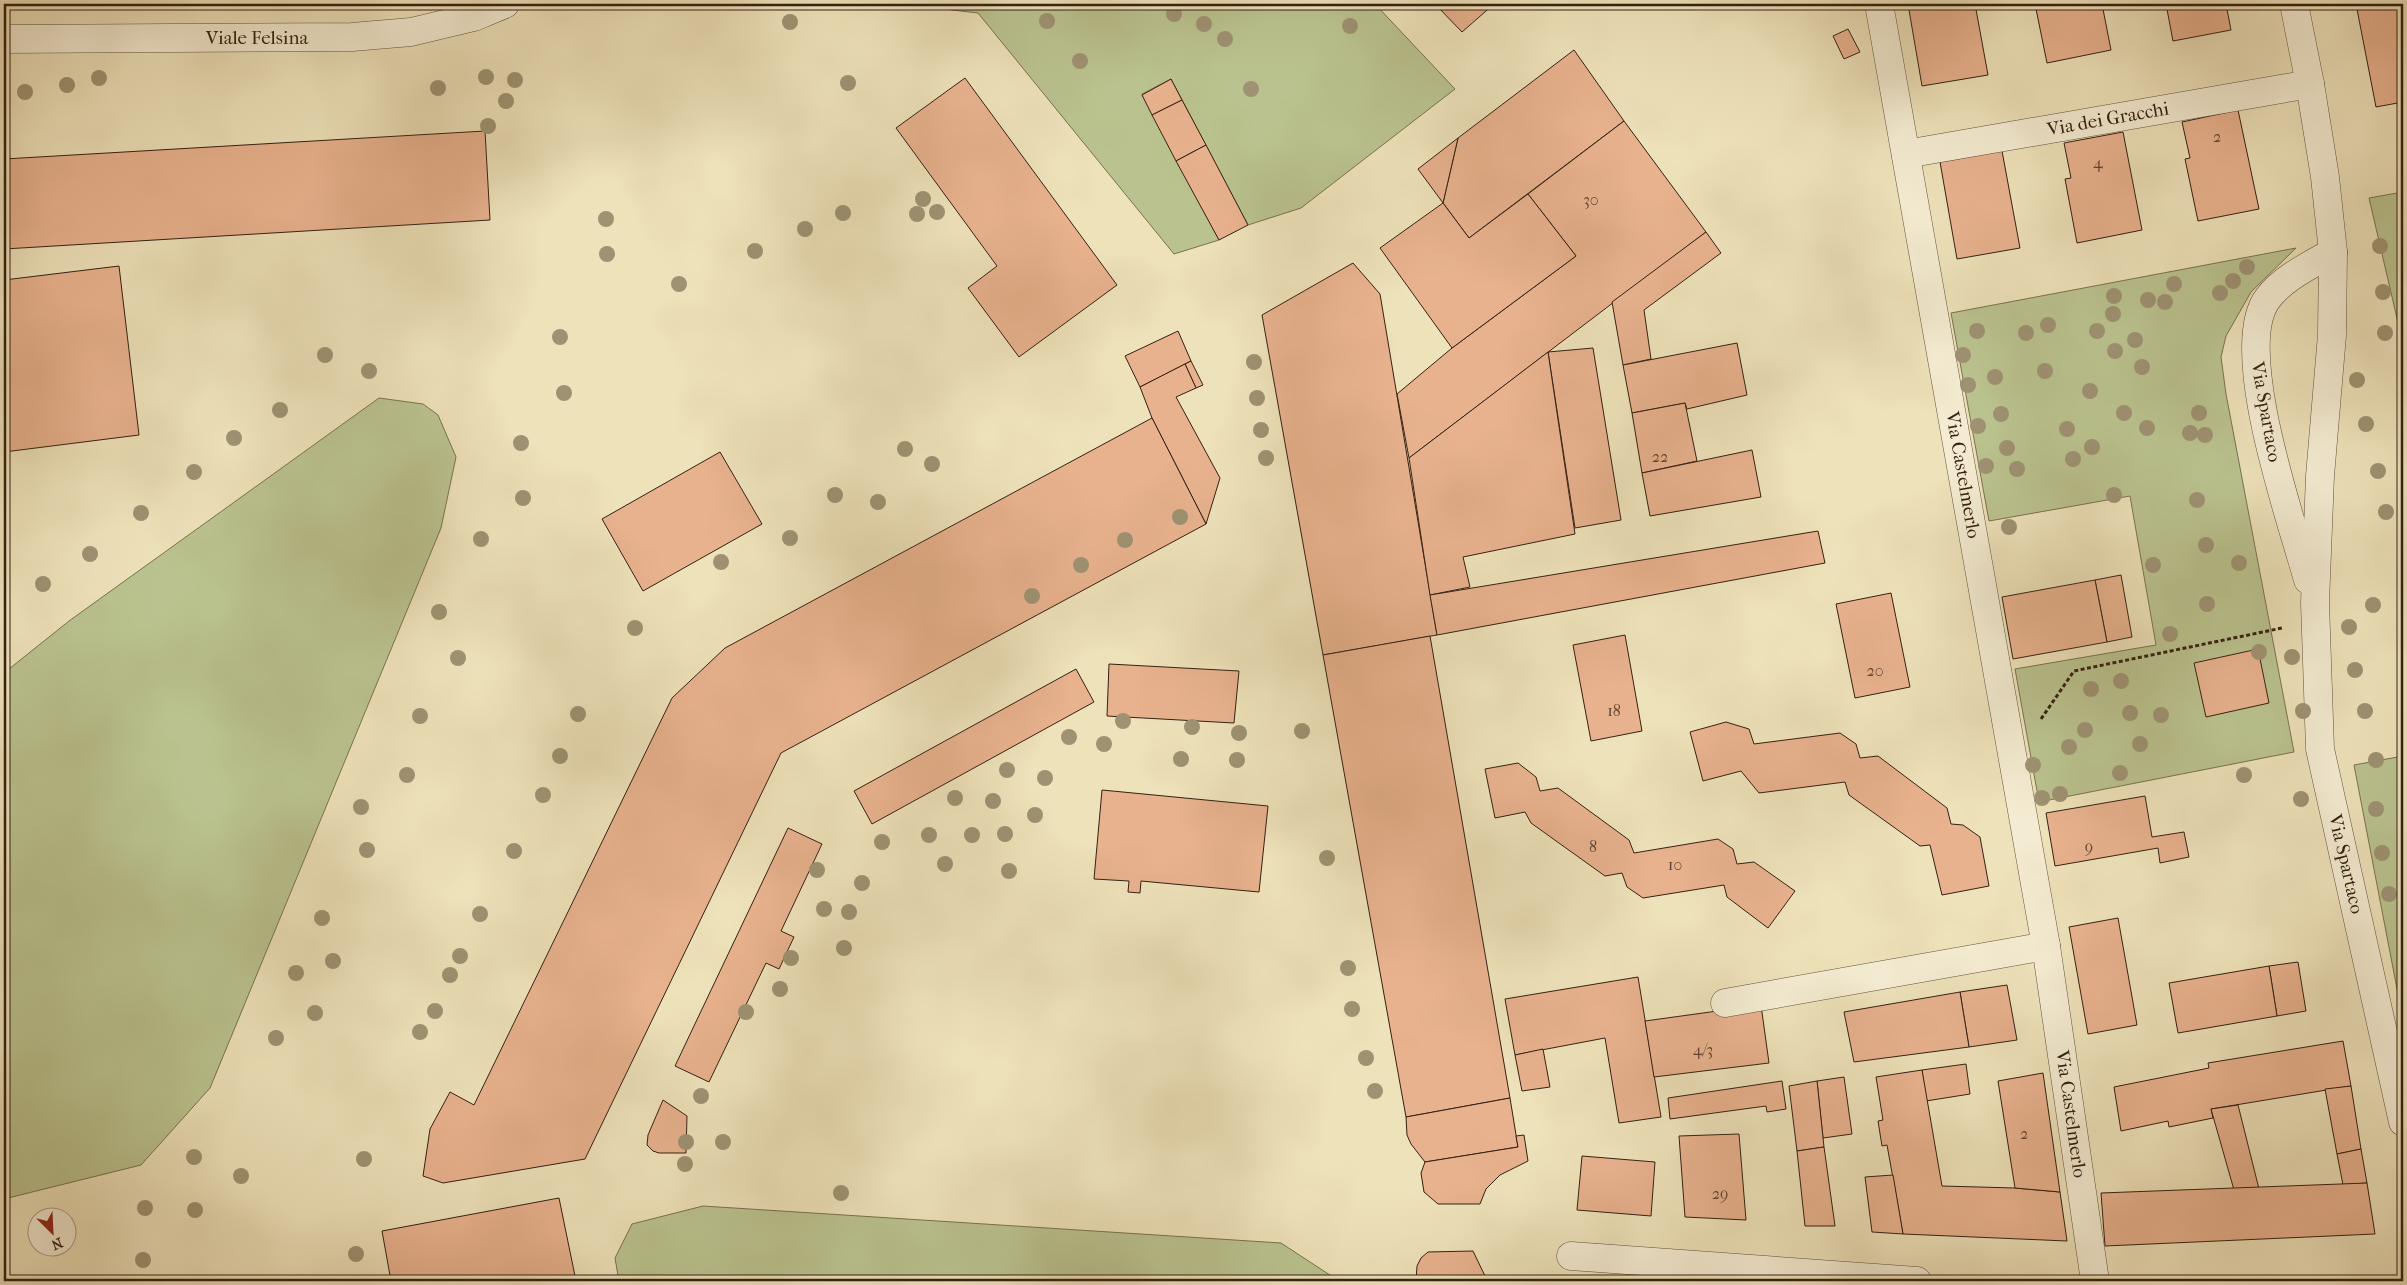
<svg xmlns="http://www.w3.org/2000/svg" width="2407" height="1285" viewBox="0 0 2407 1285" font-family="'IM FELL French Canon',serif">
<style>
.green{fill:#bac38f;stroke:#787250}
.building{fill:#e8b28e;stroke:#352012}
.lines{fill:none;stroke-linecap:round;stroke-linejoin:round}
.minor-casing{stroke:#63503c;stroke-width:29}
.tertiary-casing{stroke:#63503c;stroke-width:29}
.path{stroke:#352012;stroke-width:3;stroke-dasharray:4 2.5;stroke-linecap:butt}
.minor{stroke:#f4ecd2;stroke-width:28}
.tertiary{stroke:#f4ecd2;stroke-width:28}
.tree{fill:#9e9272}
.labels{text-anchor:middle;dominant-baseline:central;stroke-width:4.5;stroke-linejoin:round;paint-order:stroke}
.number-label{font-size:16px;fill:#624431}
.street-label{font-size:19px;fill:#352012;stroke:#f4ecd2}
</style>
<rect width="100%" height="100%" fill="#eee2ba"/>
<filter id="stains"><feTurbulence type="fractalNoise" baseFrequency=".004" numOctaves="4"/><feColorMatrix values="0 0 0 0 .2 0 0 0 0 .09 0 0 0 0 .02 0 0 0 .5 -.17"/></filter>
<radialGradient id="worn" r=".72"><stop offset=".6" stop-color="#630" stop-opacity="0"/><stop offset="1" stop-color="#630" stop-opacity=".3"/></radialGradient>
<g class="green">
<polygon points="934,4 1375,4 1455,89 1301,208 1248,225 1171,79 1142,94 1219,240 1174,254 978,13 935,8"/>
<polygon points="2403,192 2403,344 2369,198"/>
<polygon points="2296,248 2251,292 2226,336 2221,357 2226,394 2294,752 2039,802 2015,669 2156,645 2130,496 1989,521 1951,313"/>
<polygon points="379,398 423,404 438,415 456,457 441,528 210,1088 141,1165 4,1199 4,673 69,621"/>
<polygon points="2403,756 2403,1020 2354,765"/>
<polygon points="703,1206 1281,1243 1339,1281 619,1281 615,1258 632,1224"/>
</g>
<g class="building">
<polygon points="1435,4 1494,4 1462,32"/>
<polygon points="1908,4 1975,4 1988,75 1922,86"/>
<polygon points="2035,4 2102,4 2111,50 2047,63"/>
<polygon points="2166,4 2226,4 2231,30 2173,41"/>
<polygon points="2356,4 2403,4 2403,102 2376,107"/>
<polygon points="1848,29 1860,52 1844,59 1833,36"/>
<polygon points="1574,50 1624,121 1469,238 1443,203 1458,138"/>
<polygon points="965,78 1117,285 1019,357 968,288 997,266 896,128"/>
<polygon points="1171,79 1182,100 1152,115 1142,95"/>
<polygon points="1182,100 1206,145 1176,161 1152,115"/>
<polygon points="2238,110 2259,209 2198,221 2185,159 2190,158 2182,122"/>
<polygon points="1624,121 1706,232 1409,458 1397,394 1452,348 1576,256 1528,194"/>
<polygon points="485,131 490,220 4,249 4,159"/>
<polygon points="2123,132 2142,230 2077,243 2065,179 2071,178 2064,143"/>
<polygon points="1458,138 1443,203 1418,169"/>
<polygon points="1206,145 1248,225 1219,240 1176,161"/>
<polygon points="2002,151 2020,248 1957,259 1940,162"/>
<polygon points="1528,194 1576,256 1452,348 1380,248 1443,203 1469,238"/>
<polygon points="1706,232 1721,253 1644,310 1651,359 1623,365 1612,302"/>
<polygon points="1353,263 1380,294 1437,635 1323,655 1262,315"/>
<polygon points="119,266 139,435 4,452 4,280"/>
<polygon points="1178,331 1191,361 1140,387 1125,356"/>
<polygon points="1737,343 1747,395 1687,409 1685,403 1632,413 1623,365"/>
<polygon points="1593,348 1621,520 1575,528 1548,352"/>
<polygon points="1548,352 1575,534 1463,557 1470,587 1430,595 1409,458"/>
<polygon points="1191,361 1203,385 1196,388 1185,364"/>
<polygon points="1185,364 1196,388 1176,397 1220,478 1206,524 1152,418 1140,387"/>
<polygon points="1685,403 1697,461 1642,473 1632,413"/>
<polygon points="1152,418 1206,524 781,753 585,1159 443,1183 423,1176 430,1129 450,1092 474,1105 672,698 725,648"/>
<polygon points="1752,450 1761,497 1650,516 1642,473"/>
<polygon points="720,452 762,524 643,591 602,519"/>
<polygon points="1818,531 1825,563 1437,635 1430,595"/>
<polygon points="2121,575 2132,637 2107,642 2095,580"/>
<polygon points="2095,580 2107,642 2013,659 2002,597"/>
<polygon points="1891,593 1910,687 1855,698 1836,604"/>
<polygon points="2403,629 2403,657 2398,630"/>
<polygon points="1625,635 1642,731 1591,741 1573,645"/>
<polygon points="1430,636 1510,1098 1406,1117 1323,655"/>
<polygon points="2258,649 2269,703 2206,717 2194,663"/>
<polygon points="1109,664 1239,671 1234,723 1107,716"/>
<polygon points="1076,669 1094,702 872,824 854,791"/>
<polygon points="1726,722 1749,729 1754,744 1840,733 1856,744 1860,758 1878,756 1947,808 1951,824 1963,825 1980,837 1989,886 1942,895 1930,845 1920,846 1849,795 1845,782 1759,793 1741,771 1703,781 1690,732"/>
<polygon points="1518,763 1536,777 1540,791 1558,788 1629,840 1634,853 1718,839 1733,849 1737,864 1754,862 1795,891 1768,928 1727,897 1724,885 1643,898 1627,887 1622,873 1605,876 1531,823 1525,812 1495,818 1485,769"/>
<polygon points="1102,790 1268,806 1259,892 1141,881 1140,893 1128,892 1129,881 1094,879"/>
<polygon points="2145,796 2152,837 2184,832 2189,857 2160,863 2158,848 2055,866 2046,813"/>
<polygon points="788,828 822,844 781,931 794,937 779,969 766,963 709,1082 675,1066"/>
<polygon points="2118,918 2137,1025 2088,1034 2069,927"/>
<polygon points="2298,962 2306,1011 2277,1016 2269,966"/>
<polygon points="2269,966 2277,1016 2178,1033 2169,983"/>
<polygon points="1638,977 1661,1117 1619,1123 1605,1038 1515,1055 1505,999"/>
<polygon points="2007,985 2017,1040 1969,1047 1960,992"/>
<polygon points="1960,992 1969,1047 1854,1062 1844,1012"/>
<polygon points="1761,1005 1769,1063 1654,1077 1645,1021"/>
<polygon points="2343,1041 2351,1086 2211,1109 2213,1118 2169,1127 2168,1121 2121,1131 2114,1087 2209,1068 2208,1063"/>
<polygon points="1543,1049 1550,1087 1522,1091 1515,1055"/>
<polygon points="1966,1064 1970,1094 1926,1101 1922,1070"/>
<polygon points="1922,1070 1942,1186 2015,1188 2060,1192 2067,1241 1903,1234 1887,1145 1882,1146 1878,1121 1883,1120 1876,1077"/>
<polygon points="2043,1073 2060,1192 2015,1188 1998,1081"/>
<polygon points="1844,1077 1852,1134 1823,1138 1817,1081"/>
<polygon points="1782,1081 1786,1109 1767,1112 1766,1106 1670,1119 1668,1098"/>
<polygon points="1817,1081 1824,1147 1797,1151 1789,1086"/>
<polygon points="2351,1086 2361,1149 2337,1154 2325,1089"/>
<polygon points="1510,1098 1518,1147 1425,1162 1411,1144 1407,1135 1406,1117"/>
<polygon points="663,1100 687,1116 686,1153 659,1153 653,1151 647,1145 648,1135"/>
<polygon points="2238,1105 2259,1189 2234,1190 2211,1109"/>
<polygon points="1739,1134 1746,1220 1685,1217 1679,1136"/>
<polygon points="1524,1135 1528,1161 1500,1175 1486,1189 1480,1204 1438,1204 1424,1192 1421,1173 1425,1162 1518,1147 1516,1136"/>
<polygon points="1824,1147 1835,1226 1805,1226 1797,1151"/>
<polygon points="2361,1149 2367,1183 2343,1185 2337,1154"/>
<polygon points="1582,1156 1655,1162 1651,1216 1577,1210"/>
<polygon points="1893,1175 1903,1234 1872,1232 1865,1177"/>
<polygon points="2367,1183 2375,1234 2105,1246 2101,1193"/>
<polygon points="559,1198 576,1281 391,1281 382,1231"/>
<polygon points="1473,1251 1485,1276 1500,1281 1416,1281 1417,1266 1421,1258 1428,1252"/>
<polygon points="1628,1266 1766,1281 1627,1281"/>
</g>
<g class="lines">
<g class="minor-casing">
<g id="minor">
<polyline points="1879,4 2046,946 2095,1281"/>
<polyline points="2294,4 2310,84 2325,177 2333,252 2332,335 2320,476 2315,603 2320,749 2403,1122"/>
<polyline points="1906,154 2310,84"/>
<path d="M2308 580C2292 522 2230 347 2268 298 2284 277 2311 265 2333 252"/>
<polyline points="1725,1003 2046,946"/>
<polyline points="1571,1256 1917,1281"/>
</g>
</g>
<g class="tertiary-casing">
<polyline id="tertiary" points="4,39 352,37 411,32 474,17 505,4"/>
</g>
<polyline class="path" points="2041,719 2074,671 2282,628"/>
<use href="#minor" class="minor"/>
<use href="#tertiary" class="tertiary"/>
</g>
<g class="tree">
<circle cx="1174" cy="14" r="8"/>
<circle cx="1047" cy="21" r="8"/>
<circle cx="790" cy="22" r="8"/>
<circle cx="1204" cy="24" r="8"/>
<circle cx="1350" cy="26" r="8"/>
<circle cx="1225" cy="39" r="8"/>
<circle cx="1080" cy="61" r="8"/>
<circle cx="486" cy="77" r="8"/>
<circle cx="99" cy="78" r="8"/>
<circle cx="515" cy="80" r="8"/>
<circle cx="848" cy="83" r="8"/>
<circle cx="67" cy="85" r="8"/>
<circle cx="438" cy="88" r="8"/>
<circle cx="1251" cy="89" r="8"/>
<circle cx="25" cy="92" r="8"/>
<circle cx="506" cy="101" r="8"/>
<circle cx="488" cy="126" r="8"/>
<circle cx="923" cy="199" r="8"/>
<circle cx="937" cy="212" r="8"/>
<circle cx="843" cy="213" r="8"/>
<circle cx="917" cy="214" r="8"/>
<circle cx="606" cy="219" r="8"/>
<circle cx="805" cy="229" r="8"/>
<circle cx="2380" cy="246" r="8"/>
<circle cx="755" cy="251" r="8"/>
<circle cx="607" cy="254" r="8"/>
<circle cx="2247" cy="267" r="8"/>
<circle cx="2233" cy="281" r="8"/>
<circle cx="679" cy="284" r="8"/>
<circle cx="2174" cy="284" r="8"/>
<circle cx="2383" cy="292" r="8"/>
<circle cx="2220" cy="293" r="8"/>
<circle cx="2114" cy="296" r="8"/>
<circle cx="2148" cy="300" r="8"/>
<circle cx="2165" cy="302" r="8"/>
<circle cx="2113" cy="314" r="8"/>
<circle cx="2048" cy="325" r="8"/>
<circle cx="1977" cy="331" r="8"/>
<circle cx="2097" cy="331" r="8"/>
<circle cx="2026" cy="333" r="8"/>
<circle cx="2385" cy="333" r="8"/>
<circle cx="560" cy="337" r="8"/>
<circle cx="2135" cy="340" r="8"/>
<circle cx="2115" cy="351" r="8"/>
<circle cx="325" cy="355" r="8"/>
<circle cx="1963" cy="355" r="8"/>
<circle cx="1254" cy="362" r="8"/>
<circle cx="2142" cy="367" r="8"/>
<circle cx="369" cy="371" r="8"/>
<circle cx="2045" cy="371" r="8"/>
<circle cx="1995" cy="377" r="8"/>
<circle cx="2357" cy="380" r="8"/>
<circle cx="1968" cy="385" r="8"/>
<circle cx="2090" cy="391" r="8"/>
<circle cx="564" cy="393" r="8"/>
<circle cx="1257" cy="398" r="8"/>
<circle cx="280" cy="410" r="8"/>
<circle cx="2124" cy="413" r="8"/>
<circle cx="2199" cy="413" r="8"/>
<circle cx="2001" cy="414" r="8"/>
<circle cx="2366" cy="424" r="8"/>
<circle cx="1978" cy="426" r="8"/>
<circle cx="2147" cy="428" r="8"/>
<circle cx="2067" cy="429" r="8"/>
<circle cx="1261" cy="430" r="8"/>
<circle cx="2190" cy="433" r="8"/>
<circle cx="2205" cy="435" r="8"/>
<circle cx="234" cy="438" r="8"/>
<circle cx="521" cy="443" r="8"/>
<circle cx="2092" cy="447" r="8"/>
<circle cx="2007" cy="448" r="8"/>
<circle cx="905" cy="449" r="8"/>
<circle cx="1266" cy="458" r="8"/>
<circle cx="2073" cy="459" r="8"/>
<circle cx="932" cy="464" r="8"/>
<circle cx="1986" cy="466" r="8"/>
<circle cx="2017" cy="469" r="8"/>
<circle cx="2378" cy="471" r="8"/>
<circle cx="194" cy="472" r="8"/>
<circle cx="835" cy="495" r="8"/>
<circle cx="2114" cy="495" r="8"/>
<circle cx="523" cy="498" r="8"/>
<circle cx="2197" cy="500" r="8"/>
<circle cx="878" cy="502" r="8"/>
<circle cx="2386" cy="512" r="8"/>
<circle cx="141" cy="513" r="8"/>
<circle cx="1180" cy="517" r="8"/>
<circle cx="2009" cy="527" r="8"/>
<circle cx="790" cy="538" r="8"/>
<circle cx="481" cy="539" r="8"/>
<circle cx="1125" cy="540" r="8"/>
<circle cx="2206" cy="545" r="8"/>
<circle cx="90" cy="554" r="8"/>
<circle cx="721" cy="562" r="8"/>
<circle cx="2239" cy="563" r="8"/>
<circle cx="1081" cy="565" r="8"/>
<circle cx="2153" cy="565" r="8"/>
<circle cx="43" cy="584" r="8"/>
<circle cx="1032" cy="596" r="8"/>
<circle cx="2207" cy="604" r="8"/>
<circle cx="2373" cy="605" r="8"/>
<circle cx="439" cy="612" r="8"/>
<circle cx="2349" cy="627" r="8"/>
<circle cx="635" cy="628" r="8"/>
<circle cx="2170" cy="634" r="8"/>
<circle cx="2259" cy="652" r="8"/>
<circle cx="2292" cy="657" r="8"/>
<circle cx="458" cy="658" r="8"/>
<circle cx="2355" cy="670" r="8"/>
<circle cx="2121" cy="681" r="8"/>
<circle cx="2091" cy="689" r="8"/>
<circle cx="2303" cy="711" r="8"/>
<circle cx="2365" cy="711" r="8"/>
<circle cx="2130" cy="713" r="8"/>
<circle cx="578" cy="714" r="8"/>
<circle cx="2161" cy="715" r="8"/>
<circle cx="420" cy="716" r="8"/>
<circle cx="1123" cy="721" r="8"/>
<circle cx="1192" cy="727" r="8"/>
<circle cx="2085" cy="730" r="8"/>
<circle cx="1302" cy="731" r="8"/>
<circle cx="1239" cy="733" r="8"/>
<circle cx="1069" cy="737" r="8"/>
<circle cx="1104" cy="744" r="8"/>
<circle cx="2140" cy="744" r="8"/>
<circle cx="2069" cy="747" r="8"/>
<circle cx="560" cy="756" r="8"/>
<circle cx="1181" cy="759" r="8"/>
<circle cx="1237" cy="760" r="8"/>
<circle cx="2376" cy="760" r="8"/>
<circle cx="2033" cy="765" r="8"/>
<circle cx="1007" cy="770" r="8"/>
<circle cx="2120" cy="773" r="8"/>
<circle cx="407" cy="775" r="8"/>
<circle cx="2244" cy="775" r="8"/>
<circle cx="1045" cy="778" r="8"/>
<circle cx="2060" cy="794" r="8"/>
<circle cx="543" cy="795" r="8"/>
<circle cx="955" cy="798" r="8"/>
<circle cx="2042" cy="798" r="8"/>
<circle cx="2301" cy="799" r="8"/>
<circle cx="993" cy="801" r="8"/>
<circle cx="361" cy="807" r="8"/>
<circle cx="2376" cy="809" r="8"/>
<circle cx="1035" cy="815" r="8"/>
<circle cx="1005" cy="834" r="8"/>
<circle cx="929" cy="835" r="8"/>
<circle cx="972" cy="835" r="8"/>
<circle cx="882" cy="842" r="8"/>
<circle cx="367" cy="850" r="8"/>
<circle cx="514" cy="851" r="8"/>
<circle cx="2382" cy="853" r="8"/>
<circle cx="1327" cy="858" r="8"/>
<circle cx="945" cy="864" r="8"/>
<circle cx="817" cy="870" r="8"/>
<circle cx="1009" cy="871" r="8"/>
<circle cx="862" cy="883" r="8"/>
<circle cx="2389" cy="894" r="8"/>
<circle cx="824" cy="909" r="8"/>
<circle cx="849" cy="912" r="8"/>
<circle cx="480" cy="914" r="8"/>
<circle cx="322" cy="918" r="8"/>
<circle cx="844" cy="948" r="8"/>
<circle cx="460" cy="956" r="8"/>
<circle cx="791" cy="958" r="8"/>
<circle cx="333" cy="961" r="8"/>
<circle cx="1348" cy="968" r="8"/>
<circle cx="296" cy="973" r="8"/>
<circle cx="450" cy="975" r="8"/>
<circle cx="780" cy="989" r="8"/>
<circle cx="1352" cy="1009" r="8"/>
<circle cx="435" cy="1011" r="8"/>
<circle cx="746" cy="1012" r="8"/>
<circle cx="315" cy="1013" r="8"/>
<circle cx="420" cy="1032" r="8"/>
<circle cx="276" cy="1038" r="8"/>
<circle cx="1366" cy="1058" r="8"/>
<circle cx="1375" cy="1091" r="8"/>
<circle cx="701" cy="1096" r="8"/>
<circle cx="686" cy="1142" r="8"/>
<circle cx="723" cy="1142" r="8"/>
<circle cx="194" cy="1157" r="8"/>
<circle cx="364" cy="1159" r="8"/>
<circle cx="685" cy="1164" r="8"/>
<circle cx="241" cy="1176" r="8"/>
<circle cx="841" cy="1193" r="8"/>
<circle cx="145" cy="1208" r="8"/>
<circle cx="195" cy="1210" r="8"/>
<circle cx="356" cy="1254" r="8"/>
<circle cx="143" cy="1260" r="8"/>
</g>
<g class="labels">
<g class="number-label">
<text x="2217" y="136">2</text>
<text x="2098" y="162">4</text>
<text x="1591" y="199">30</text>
<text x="1660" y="456">22</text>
<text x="1875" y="670">20</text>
<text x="1614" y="710">18</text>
<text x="1593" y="846">8</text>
<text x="2089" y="846">9</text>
<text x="1675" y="864">10</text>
<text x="1703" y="1049">4/3</text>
<text x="2024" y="1133">2</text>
<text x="1720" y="1193">29</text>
</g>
<g class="street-label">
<text x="257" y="38">Viale Felsina</text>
<text transform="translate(2108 119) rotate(-10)">Via dei Gracchi</text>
<text transform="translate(2266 412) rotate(80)">Via Spartaco</text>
<text transform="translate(1963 475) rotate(80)">Via Castelmerlo</text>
<text transform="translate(2346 864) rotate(77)">Via Spartaco</text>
<text transform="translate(2071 1114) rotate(82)">Via Castelmerlo</text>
</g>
</g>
<rect width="2407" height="1285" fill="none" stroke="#eee2ba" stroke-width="20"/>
<rect x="5" y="5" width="2397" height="1275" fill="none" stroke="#352012" stroke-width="2.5"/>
<rect x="10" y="10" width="2387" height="1265" fill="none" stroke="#352012"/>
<g transform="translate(52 1232) rotate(156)"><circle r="24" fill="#f4ecd2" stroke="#a89a85"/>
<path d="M0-4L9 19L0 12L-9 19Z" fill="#8f2418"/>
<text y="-8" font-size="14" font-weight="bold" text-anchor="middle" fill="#352012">N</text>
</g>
<rect width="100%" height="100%" filter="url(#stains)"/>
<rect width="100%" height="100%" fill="url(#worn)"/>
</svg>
